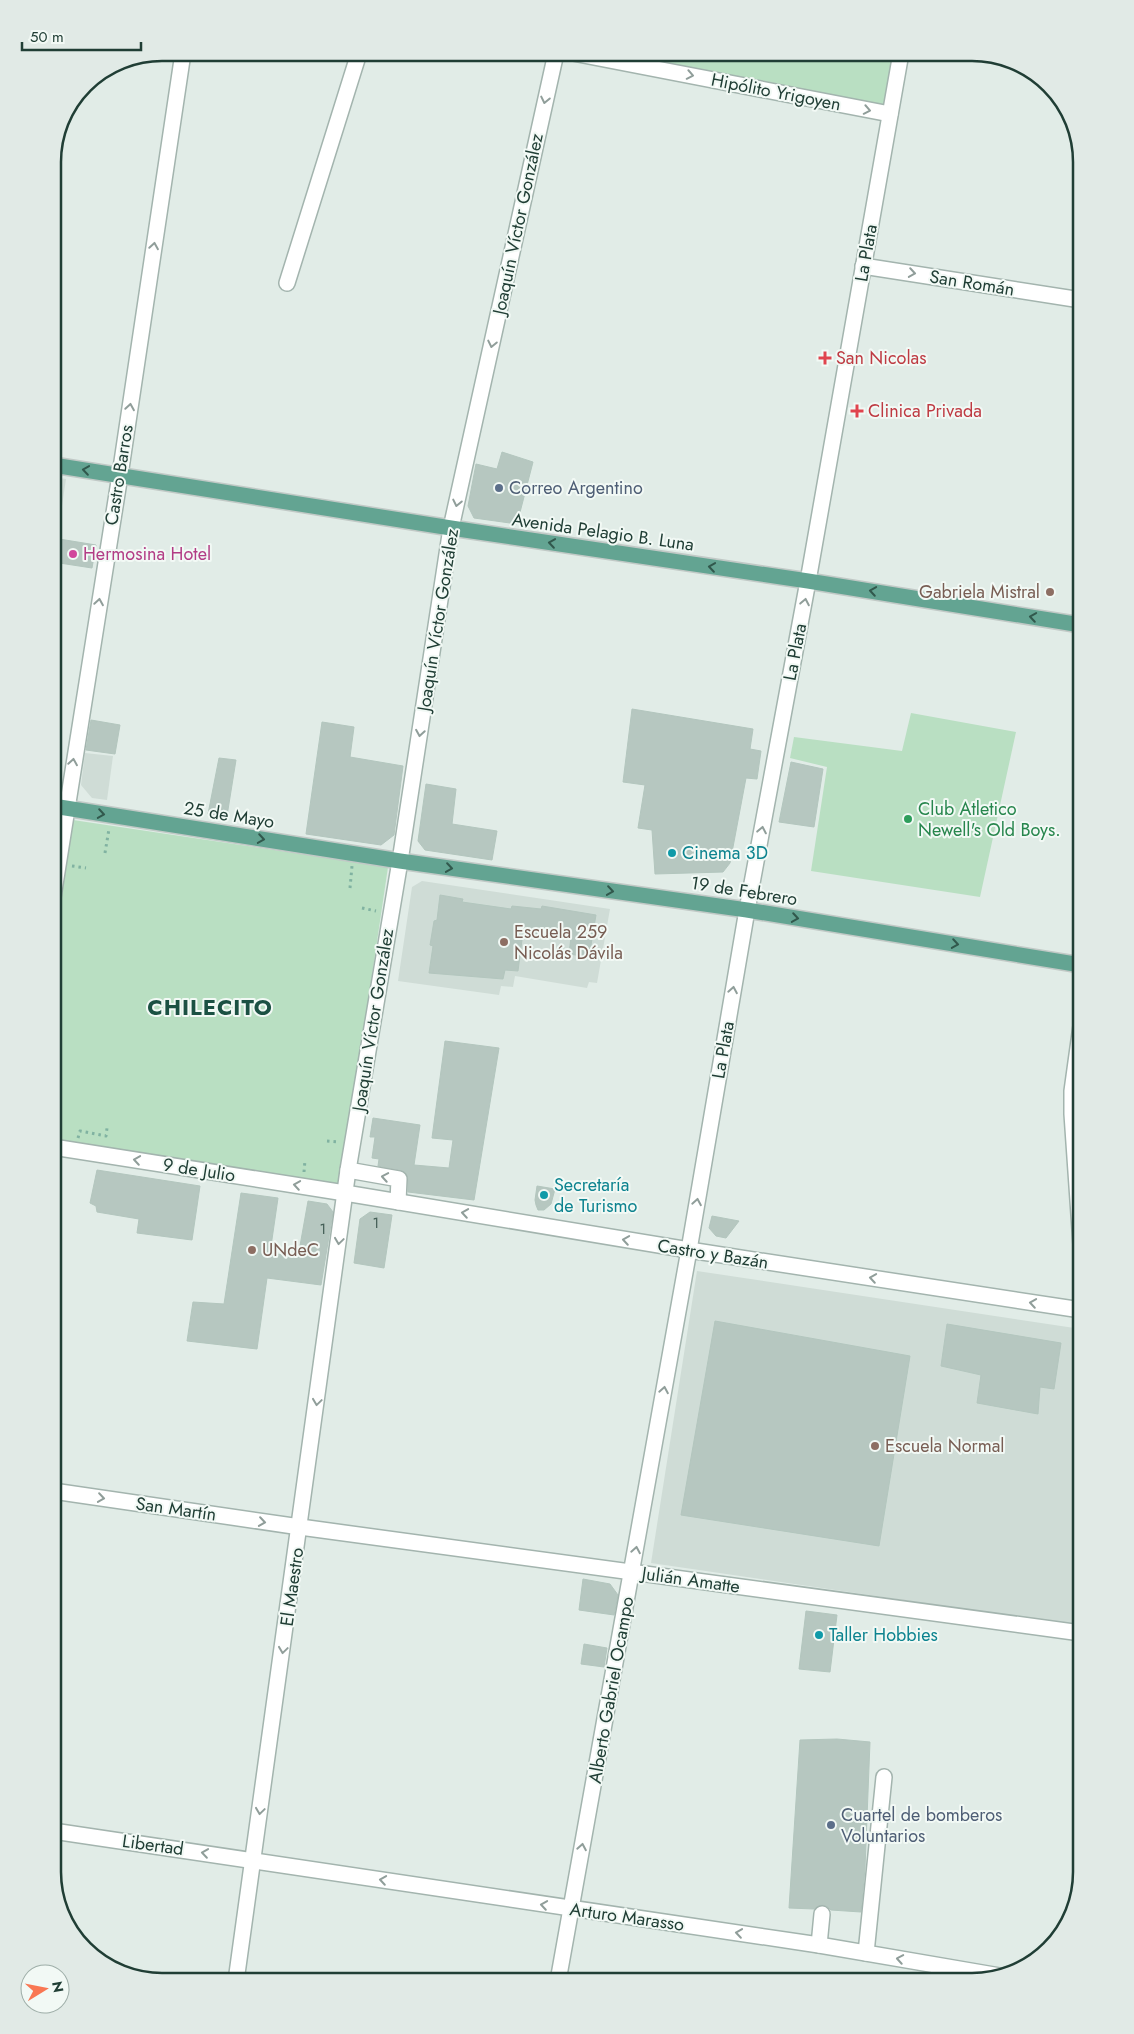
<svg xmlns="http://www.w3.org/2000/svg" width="1134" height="2034" viewBox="0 0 1134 2034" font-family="Jost,sans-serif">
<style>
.built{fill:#cfdcd6}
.green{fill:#b9dfc2}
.building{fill:#b6c7c0;stroke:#b3c6be}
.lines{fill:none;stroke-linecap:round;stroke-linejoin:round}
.minor-casing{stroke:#a3b4ae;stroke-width:18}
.major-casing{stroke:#c1c9c6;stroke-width:18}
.path{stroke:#80b2a1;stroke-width:3;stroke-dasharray:2.5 4;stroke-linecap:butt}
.minor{stroke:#fff;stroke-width:15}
.major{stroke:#63a492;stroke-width:15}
.oneway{stroke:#909e9a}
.oneway2{stroke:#31584c}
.health-dot{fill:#e0444e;stroke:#f2f9f5;stroke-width:2}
.service-dot{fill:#5c6f8a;stroke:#f2f9f5;stroke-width:2}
.hotel-dot{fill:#d1479c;stroke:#f2f9f5;stroke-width:2}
.education-dot{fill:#8d6e63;stroke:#f2f9f5;stroke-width:2}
.leisure-dot{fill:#2e9e5b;stroke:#f2f9f5;stroke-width:2}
.culture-dot{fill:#0f9aa8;stroke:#f2f9f5;stroke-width:2}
.labels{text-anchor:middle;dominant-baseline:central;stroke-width:4;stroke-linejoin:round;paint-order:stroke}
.number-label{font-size:15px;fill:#466058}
.street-label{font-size:18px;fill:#203e35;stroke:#f2f9f5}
.health-label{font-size:18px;fill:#be3a42;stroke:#f2f9f5;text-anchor:start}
.service-label{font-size:18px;fill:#4e5e75;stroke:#f2f9f5;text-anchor:start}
.hotel-label{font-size:18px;fill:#b23c85;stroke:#f2f9f5;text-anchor:start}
.education-label{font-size:18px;fill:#785e54;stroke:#f2f9f5;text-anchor:start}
.leisure-label{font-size:18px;fill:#27864d;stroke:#f2f9f5;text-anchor:start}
.culture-label{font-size:18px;fill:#0d838f;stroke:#f2f9f5;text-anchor:start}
.district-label{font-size:22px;font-weight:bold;letter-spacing:1px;fill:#1b5143;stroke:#f2f9f5}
.rim{fill:none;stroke:#203e35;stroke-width:2.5}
</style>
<rect width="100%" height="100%" fill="#e1ece7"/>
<g class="built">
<polygon points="53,477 66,479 57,539 53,538"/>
<polygon points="85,753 113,756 107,800 92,798 81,785"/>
<polygon points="422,881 610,909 597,983 589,982 587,988 515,976 513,987 501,986 499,995 398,981 412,887"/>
<polygon points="697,1271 1081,1329 1081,1626 651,1563"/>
</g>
<g class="green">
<polygon points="595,53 893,53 884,105"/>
<polygon points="911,713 1016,732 980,897 811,871 827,767 790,758 794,737 902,751"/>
<polygon points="73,820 388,867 341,1185 53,1141 53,956"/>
</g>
<g class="building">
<polygon points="502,452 533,462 517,524 474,518 468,506 476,464 497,469"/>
<polygon points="53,538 96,545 92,568 53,562"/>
<polygon points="632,709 753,729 750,749 761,751 757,779 746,778 730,863 723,872 655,874 652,830 638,828 645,785 623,782"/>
<polygon points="91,720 120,725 115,754 86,750"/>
<polygon points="322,722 354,727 350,757 403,766 394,835 381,845 306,834"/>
<polygon points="219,758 236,760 227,816 208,814"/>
<polygon points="791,762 823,769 814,827 779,822"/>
<polygon points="426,784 456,789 452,824 497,831 492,860 425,850 418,841"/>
<polygon points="440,895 463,899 462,902 511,909 512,906 541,909 542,906 596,915 589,957 569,954 571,937 523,932 518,971 505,970 503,979 429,973 433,946 430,945 434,921 437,920"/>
<polygon points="445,1041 499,1048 474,1200 408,1192 408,1179 405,1172 378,1166 379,1159 372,1158 375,1137 370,1137 373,1118 420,1125 414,1165 449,1168 453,1140 432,1138"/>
<polygon points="97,1170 200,1186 192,1240 137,1233 139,1219 97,1212 96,1206 90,1203"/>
<polygon points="537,1186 555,1189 551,1204 544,1210 538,1210 536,1205 535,1200"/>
<polygon points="241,1193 278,1198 270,1253 298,1257 308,1201 327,1204 333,1212 321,1285 267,1278 257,1349 187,1341 193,1302 224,1304"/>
<polygon points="370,1212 392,1215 384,1268 354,1263 360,1219"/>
<polygon points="712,1216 739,1221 726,1238 716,1236 709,1228"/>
<polygon points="715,1321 910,1356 879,1546 681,1515"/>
<polygon points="947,1324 1061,1343 1054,1389 1040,1387 1038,1414 977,1403 981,1375 941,1366"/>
<polygon points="583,1579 610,1584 618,1595 614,1615 579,1610"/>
<polygon points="806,1611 837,1615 830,1672 799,1669"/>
<polygon points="584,1644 607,1648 604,1667 581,1664"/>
<polygon points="837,1739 870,1742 865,1868 861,1912 831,1910 827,1906 822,1905 814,1909 789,1908 800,1740"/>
</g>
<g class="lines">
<g class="minor-casing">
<g id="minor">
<polyline points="573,53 890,114"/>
<polyline points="863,266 1081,300"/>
<polyline points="287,283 359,53"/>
<polyline points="53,897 120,475 183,53"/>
<polyline points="53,1147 345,1193 689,1250 1081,1310"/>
<polyline points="348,1170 399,1179 398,1202"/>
<polyline points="1081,1244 1072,1114 1072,1091 1081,1026"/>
<polyline points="53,1491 300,1527 1081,1633"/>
<polyline points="53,1831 819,1945 1000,1976"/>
<polyline points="819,1945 822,1914"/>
<polyline points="866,1953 884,1777"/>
<polyline points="236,1981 348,1170 400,861 451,528 556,53"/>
<polyline points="558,1981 689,1250 747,910 808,581 901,53"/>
</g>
</g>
<g class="major-casing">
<g id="major">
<polyline points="53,465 451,528 808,581 1081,625"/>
<polyline points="53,806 400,861 747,910 1081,965"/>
</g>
</g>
<g class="path">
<polyline points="105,853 109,829"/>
<polyline points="72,866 86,868"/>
<polyline points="350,888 352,866"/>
<polyline points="362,908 376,911"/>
<polyline points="78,1138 80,1131 106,1136 107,1128"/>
<polyline points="327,1141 339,1142"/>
<polyline points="304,1172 305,1160"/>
</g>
<use href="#minor" class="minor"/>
<use href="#major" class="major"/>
</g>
<defs><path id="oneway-chevron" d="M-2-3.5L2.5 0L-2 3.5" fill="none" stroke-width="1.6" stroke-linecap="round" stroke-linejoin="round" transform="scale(1.25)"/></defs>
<g class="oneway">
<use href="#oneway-chevron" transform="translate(690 75) rotate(11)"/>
<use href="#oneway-chevron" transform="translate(545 100) rotate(102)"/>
<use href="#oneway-chevron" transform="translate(867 110) rotate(11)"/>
<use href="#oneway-chevron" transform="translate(154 246) rotate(-81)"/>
<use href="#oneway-chevron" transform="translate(912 273) rotate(9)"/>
<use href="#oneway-chevron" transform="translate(492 344) rotate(102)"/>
<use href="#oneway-chevron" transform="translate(130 407) rotate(-81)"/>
<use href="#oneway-chevron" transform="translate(457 503) rotate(102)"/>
<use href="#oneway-chevron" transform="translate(99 602) rotate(-81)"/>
<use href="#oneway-chevron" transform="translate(805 602) rotate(-79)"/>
<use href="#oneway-chevron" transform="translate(420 733) rotate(99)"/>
<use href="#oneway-chevron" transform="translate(73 762) rotate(-81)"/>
<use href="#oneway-chevron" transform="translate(762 830) rotate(-79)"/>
<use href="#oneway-chevron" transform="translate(733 990) rotate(-80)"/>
<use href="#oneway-chevron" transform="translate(137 1160) rotate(-171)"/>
<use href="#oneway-chevron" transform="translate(385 1177) rotate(-170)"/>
<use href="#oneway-chevron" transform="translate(297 1185) rotate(-171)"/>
<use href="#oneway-chevron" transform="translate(697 1202) rotate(-80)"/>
<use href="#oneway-chevron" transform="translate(465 1213) rotate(-171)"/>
<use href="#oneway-chevron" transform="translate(626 1240) rotate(-171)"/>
<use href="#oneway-chevron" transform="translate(339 1241) rotate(98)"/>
<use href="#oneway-chevron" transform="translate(873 1278) rotate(-171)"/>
<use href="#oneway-chevron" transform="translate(1033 1303) rotate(-171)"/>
<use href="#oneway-chevron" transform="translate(664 1390) rotate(-80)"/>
<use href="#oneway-chevron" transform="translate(317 1402) rotate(98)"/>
<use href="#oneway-chevron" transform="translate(101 1498) rotate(8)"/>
<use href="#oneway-chevron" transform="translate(262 1522) rotate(8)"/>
<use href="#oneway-chevron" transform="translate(636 1550) rotate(-80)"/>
<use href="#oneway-chevron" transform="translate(283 1650) rotate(98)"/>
<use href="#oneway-chevron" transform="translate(260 1811) rotate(98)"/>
<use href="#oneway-chevron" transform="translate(582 1847) rotate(-80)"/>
<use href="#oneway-chevron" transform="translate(205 1853) rotate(-172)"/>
<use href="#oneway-chevron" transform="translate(383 1880) rotate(-171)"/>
<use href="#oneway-chevron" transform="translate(544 1905) rotate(-171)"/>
<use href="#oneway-chevron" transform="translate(739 1933) rotate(-172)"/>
<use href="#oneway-chevron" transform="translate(900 1959) rotate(-170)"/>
</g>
<g class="oneway2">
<use href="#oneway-chevron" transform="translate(86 470) rotate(-172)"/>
<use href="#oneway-chevron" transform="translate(552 543) rotate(-172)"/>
<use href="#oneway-chevron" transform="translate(712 567) rotate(-172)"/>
<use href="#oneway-chevron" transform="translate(873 591) rotate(-171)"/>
<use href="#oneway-chevron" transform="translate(1033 617) rotate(-171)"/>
<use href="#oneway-chevron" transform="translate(101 814) rotate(9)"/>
<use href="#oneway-chevron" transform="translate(261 839) rotate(9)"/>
<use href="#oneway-chevron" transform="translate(449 868) rotate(8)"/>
<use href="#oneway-chevron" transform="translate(610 891) rotate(8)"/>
<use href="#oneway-chevron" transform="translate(795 918) rotate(9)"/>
<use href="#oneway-chevron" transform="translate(955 944) rotate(9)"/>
</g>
<g class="health-dot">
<path d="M822.5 350.5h5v5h5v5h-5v5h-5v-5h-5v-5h5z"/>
<path d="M854.5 403.5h5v5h5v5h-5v5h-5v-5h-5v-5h5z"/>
</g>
<g class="service-dot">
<circle cx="499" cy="488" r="5"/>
<circle cx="831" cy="1825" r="5"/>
</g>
<circle class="hotel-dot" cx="73" cy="554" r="5"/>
<g class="education-dot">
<circle cx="1050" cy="592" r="5"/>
<circle cx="504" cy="942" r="5"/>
<circle cx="252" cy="1250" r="5"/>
<circle cx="875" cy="1446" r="5"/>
</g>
<circle class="leisure-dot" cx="908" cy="819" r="5"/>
<g class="culture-dot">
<circle cx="672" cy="853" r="5"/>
<circle cx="544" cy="1195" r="5"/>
<circle cx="819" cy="1635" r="5"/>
</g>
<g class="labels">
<g class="number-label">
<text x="376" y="1223">1</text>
<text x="323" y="1229">1</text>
</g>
<g class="street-label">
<text transform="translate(776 92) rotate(11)">Hipólito Yrigoyen</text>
<text transform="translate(518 224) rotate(-78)">Joaquín Víctor González</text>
<text transform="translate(866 253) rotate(-80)">La Plata</text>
<text transform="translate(972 283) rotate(9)">San Román</text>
<text transform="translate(119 475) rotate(-81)">Castro Barros</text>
<text transform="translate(603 532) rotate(8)">Avenida Pelagio B. Luna</text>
<text transform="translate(438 620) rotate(-81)">Joaquín Víctor González</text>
<text transform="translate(795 652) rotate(-79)">La Plata</text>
<text transform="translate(229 815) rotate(9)">25 de Mayo</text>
<text transform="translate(744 891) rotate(9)">19 de Febrero</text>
<text transform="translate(373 1020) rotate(-81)">Joaquín Víctor González</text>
<text transform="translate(723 1050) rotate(-80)">La Plata</text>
<text transform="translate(199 1170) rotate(9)">9 de Julio</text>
<text transform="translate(713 1254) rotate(9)">Castro y Bazán</text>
<text transform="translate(176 1509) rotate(8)">San Martín</text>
<text transform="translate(691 1580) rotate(8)">Julián Amatte</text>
<text transform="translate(292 1587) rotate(-82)">El Maestro</text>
<text transform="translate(611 1690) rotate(-80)">Alberto Gabriel Ocampo</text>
<text transform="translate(153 1845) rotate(8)">Libertad</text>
<text transform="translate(627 1917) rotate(8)">Arturo Marasso</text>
</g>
<g class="health-label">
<text x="836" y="358">San Nicolas</text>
<text x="868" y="411">Clinica Privada</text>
</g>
<g class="service-label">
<text x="509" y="488">Correo Argentino</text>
<text x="841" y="1815">Cuartel de bomberos<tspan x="841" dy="21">Voluntarios</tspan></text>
</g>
<g class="hotel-label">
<text x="83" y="554">Hermosina Hotel</text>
</g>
<g class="education-label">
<text x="1040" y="592" text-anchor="end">Gabriela Mistral</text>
<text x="514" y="932">Escuela 259<tspan x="514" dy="21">Nicolás Dávila</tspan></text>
<text x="262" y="1250">UNdeC</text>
<text x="885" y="1446">Escuela Normal</text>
</g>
<g class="leisure-label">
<text x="918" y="809">Club Atletico<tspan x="918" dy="21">Newell's Old Boys.</tspan></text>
</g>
<g class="culture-label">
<text x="682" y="853">Cinema 3D</text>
<text x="554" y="1185">Secretaría<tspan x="554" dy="21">de Turismo</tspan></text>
<text x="829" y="1635">Taller Hobbies</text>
</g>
<g class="district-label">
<text x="210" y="1007">CHILECITO</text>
</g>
</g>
<path d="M0 0H1134V2034H0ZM162 61H972A101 101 0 0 1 1073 162V1872A101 101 0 0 1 972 1973H162A101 101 0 0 1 61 1872V162A101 101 0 0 1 162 61Z" fill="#e1eae6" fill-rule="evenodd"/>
<path class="rim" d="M162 61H972A101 101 0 0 1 1073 162V1872A101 101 0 0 1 972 1973H162A101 101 0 0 1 61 1872V162A101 101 0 0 1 162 61Z"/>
<g transform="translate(45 1989) rotate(80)"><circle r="24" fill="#f2f9f5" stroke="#9eaea8"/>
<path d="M0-4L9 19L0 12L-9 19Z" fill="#f97753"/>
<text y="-8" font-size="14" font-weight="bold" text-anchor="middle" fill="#203e35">N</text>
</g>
<path d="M22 42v8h119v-8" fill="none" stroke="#203e35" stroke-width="2.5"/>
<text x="30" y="42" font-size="15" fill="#203e35" stroke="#f2f9f5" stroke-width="4" paint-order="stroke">50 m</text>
</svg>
